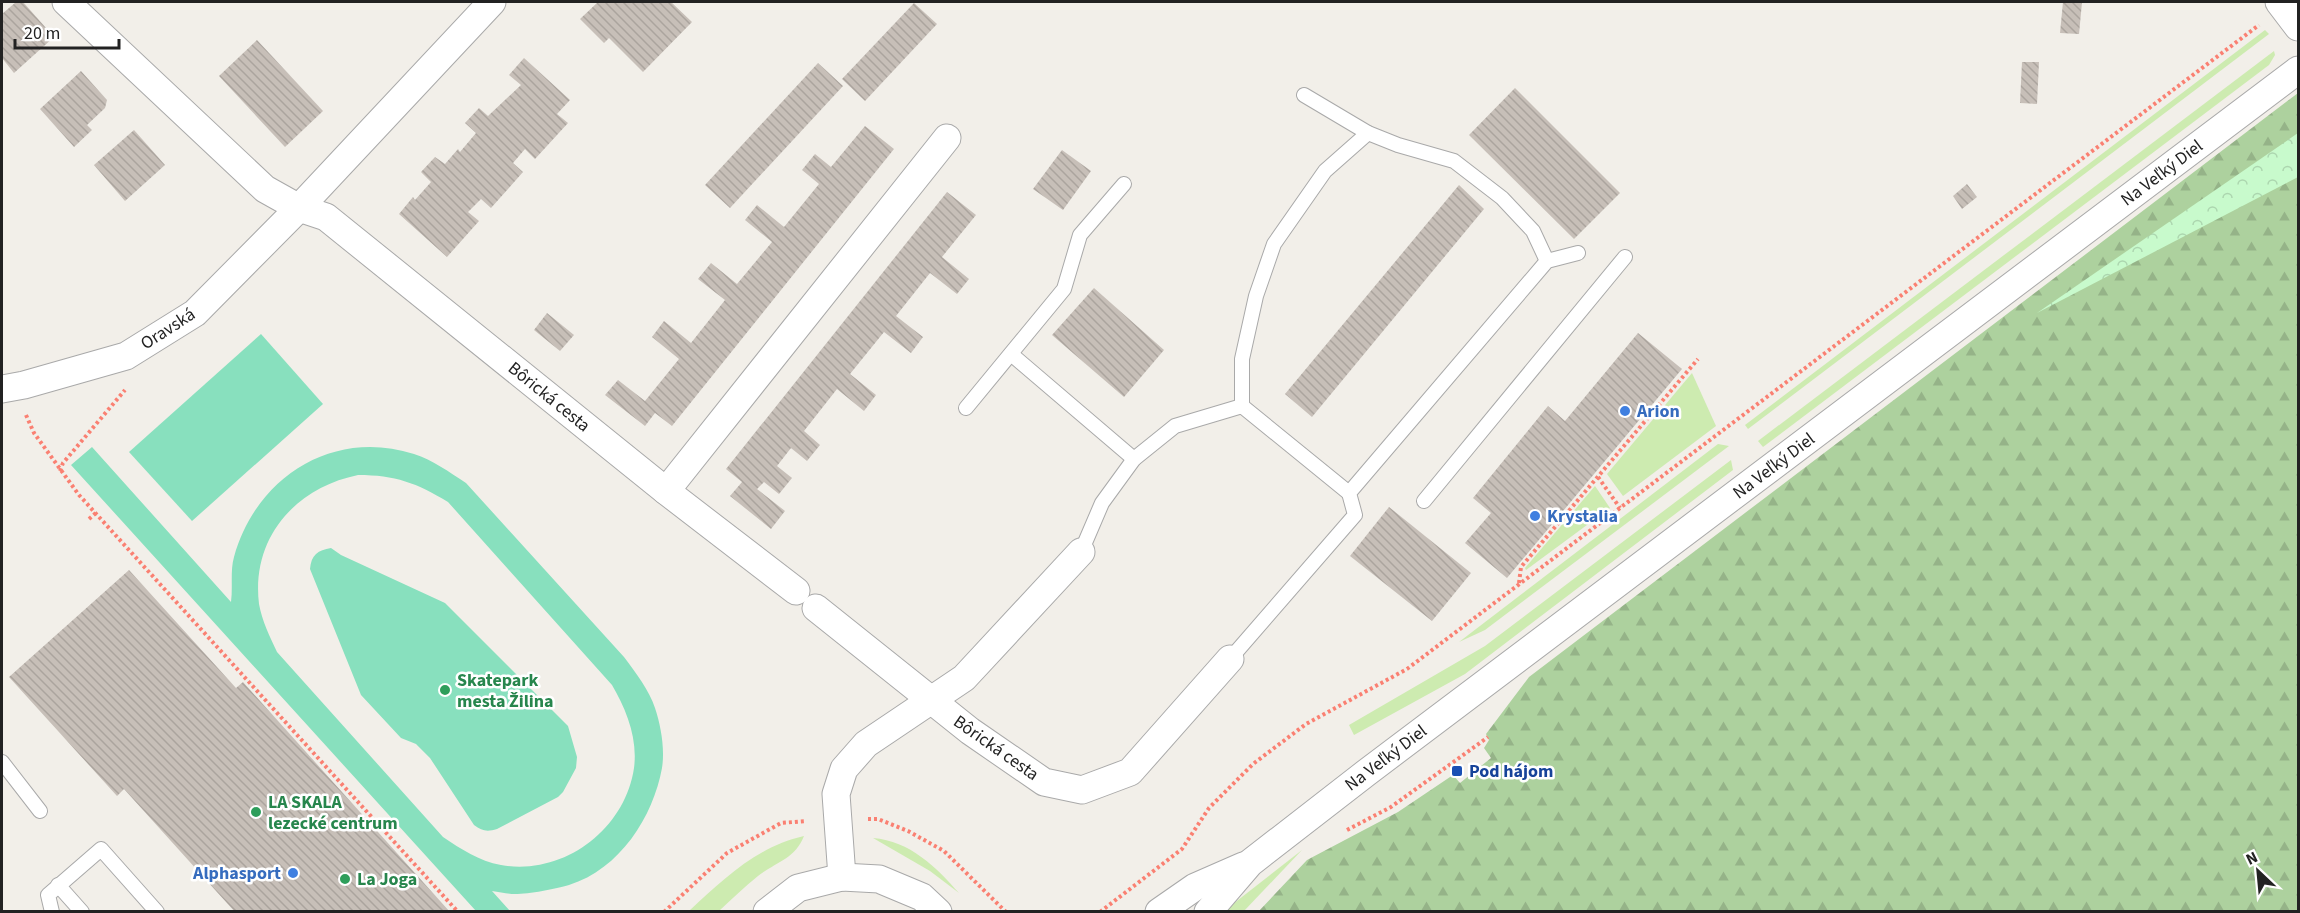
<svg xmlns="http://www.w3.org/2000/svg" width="2300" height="913" viewBox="0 0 2300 913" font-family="'Source Sans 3',sans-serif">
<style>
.grass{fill:#cdebb0}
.forest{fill:url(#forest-firs)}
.park{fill:url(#park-crowns)}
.pitch{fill:#88e0be;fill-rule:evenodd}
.building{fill:url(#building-back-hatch)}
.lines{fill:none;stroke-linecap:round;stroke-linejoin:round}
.service-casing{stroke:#a9a9a9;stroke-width:16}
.minor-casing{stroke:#a9a9a9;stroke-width:29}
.path{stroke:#fa8072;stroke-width:4;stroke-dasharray:3 3;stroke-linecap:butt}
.service{stroke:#fff;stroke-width:14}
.minor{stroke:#fff;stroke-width:27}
.shop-dot{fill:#3f7fe0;stroke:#fff;stroke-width:2}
.leisure-dot{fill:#2e9e5b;stroke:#fff;stroke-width:2}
.transit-dot{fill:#1a4fb4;stroke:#fff;stroke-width:2}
.labels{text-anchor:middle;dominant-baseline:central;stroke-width:5;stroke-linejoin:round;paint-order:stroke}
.street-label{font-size:18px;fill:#222;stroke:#fff}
.shop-label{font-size:18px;font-weight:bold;fill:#366cbe;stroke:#fff;text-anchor:start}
.leisure-label{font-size:18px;font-weight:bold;fill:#27864d;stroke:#fff;text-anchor:start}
.transit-label{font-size:18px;font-weight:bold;fill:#164399;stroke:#fff;text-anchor:start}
</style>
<defs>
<pattern id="forest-firs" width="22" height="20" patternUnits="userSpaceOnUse" patternTransform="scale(1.5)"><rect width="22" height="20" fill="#add19e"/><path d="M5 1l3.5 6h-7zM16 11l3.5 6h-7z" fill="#95b388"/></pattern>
<pattern id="park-crowns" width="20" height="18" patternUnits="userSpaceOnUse" patternTransform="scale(1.5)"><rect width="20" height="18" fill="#c8facc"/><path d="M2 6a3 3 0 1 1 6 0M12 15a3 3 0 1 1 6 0" fill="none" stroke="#acd6af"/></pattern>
<pattern id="building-back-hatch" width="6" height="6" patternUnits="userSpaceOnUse" patternTransform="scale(1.5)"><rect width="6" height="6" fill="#c7bfb8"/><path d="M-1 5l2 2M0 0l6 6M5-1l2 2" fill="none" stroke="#aba49e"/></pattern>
</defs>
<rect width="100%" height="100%" fill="#f2efe9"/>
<g class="grass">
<polygon points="2265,30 2269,34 1748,429 1745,425"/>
<polygon points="2274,51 2275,55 2269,65 1763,447 1758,441"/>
<polygon points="1692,373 1716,426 1623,496 1607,474"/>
<polygon points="1718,444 1729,446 1485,630 1459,642"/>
<polygon points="1731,460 1733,470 1465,674 1354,735 1349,725 1485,646"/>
<polygon points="1595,486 1610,508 1526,570 1525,568"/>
<path d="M804 836C795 859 776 862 758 876 744 887 732 899 719 911H689C724 879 756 847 804 836Z"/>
<path d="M873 838C910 841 936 867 959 893L930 871Z"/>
<polygon points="1302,850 1244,911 1224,911"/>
</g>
<polygon class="forest" points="2298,93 2298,911 1258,912 1307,860 1398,812 1453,775 1460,783 1491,758 1484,748 1489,740 1486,734 1529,677"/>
<polygon class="park" points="2298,133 2298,177 2037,313"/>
<g class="pitch">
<polygon points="261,334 323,404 192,521 129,452"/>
<path d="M92 447 231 602C233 587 230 571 234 557 256 477 333 428 414 454 433 460 449 472 466 483L624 657C636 673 649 690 655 708 661 726 665 749 662 768 653 817 620 869 569 885 556 889 529 894 515 894 508 894 500 892 492 891L510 911H476L71 465ZM358 475C395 475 417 483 448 502L612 685C626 709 638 738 634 768 625 830 563 876 501 865 479 861 461 849 443 837L277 652C270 637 262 621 259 604 251 538 295 488 358 475Z"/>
<path d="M331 548 341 555 445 603 568 726 577 757 576 768 563 792 558 797 497 829C487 832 482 831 474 825L430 758 416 744 401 738 361 695 310 569C311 555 318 550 331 548Z"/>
</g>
<g class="building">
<polygon points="16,2 23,2 54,37 14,73 2,58 2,14"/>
<polygon points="598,2 671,2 692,22 643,72 609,38 604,43 580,19"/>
<polygon points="2063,2 2082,2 2079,34 2060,33"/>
<polygon points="914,3 937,24 865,101 842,79"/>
<polygon points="257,40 323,111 285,147 219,76"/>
<polygon points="524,58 570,100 557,114 568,123 535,159 525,149 513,163 523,172 491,208 481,199 468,212 479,221 447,257 399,214 413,197 415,200 431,182 421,172 435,157 445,164 458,149 460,152 476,133 465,123 479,108 488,116 521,85 509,75"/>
<polygon points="2022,62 2039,62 2037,104 2020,103"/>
<polygon points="818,63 843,86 730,208 705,185"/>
<polygon points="81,71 107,100 105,108 87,125 92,130 74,147 40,109"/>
<polygon points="1515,88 1620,193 1574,239 1469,135"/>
<polygon points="865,126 894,149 672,426 655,413 645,426 605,395 618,380 645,401 679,359 652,337 664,321 691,343 725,300 698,279 711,263 737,284 772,242 745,220 757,205 784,227 819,184 802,170 815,154 831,167"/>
<polygon points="134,130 165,165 125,201 94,165"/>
<polygon points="1062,150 1091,171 1063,210 1033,189"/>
<polygon points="1967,184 1977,197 1962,209 1953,196"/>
<polygon points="1459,185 1484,209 1312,417 1285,394"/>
<polygon points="947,192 976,215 942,257 969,279 957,294 930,273 896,316 923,337 911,353 884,332 850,374 876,395 864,411 837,389 804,431 820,445 807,461 791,448 777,466 792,478 779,494 764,482 757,489 785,511 771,529 730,496 742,482 726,469"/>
<polygon points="1094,288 1164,350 1124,397 1052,335"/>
<polygon points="547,313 574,335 560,351 534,330"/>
<polygon points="1638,333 1682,369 1507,578 1465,543 1491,513 1473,498 1548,406 1565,421"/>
<polygon points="1389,507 1471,573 1432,621 1350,556"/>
<polygon points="129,570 236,688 243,682 450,912 235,912 124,789 117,796 9,677"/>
</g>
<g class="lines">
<g class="service-casing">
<g id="service">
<polyline points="1304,95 1368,133 1398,145 1454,161 1502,198 1533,231 1547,261"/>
<polyline points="1011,354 1134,459"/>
<polyline points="1242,406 1242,359 1256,296 1274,244 1325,171 1368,133"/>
<polyline points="966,408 1064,289 1080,235 1124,184"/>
<polyline points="1424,501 1625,257"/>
<polyline points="1081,552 1102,503 1134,459 1175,426 1242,406 1349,493"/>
<polyline points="1230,659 1355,515 1349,493 1547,261 1578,253"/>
<polyline points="2,762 40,811"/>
<polyline points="58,885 82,912"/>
<polyline points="52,912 48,895 101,849 157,912"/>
</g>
</g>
<g class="minor-casing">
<g id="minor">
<polyline points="66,2 265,189 299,208 326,217 666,491 796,591"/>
<polyline points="2279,2 2298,27"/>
<polyline points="2,389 24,385 126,356 195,313 299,208 492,2"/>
<polyline points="666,491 947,138"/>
<polyline points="816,608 970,731 1044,782 1082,790 1130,772 1230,659"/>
<polyline points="842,877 836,794 844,769 866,744 964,678 1081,552"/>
<polyline points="767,912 798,888 842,877 879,879 922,897 938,912"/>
<polyline points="1159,912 1195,887 1243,866"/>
<polyline points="1208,912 1250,863 1366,773 2298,70"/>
</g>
</g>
<g class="path">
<polyline points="26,415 34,433 79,495 458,912"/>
<polyline points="60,471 63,463 125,390"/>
<polyline points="1598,477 1620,508"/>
<polyline points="89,519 96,513"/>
<polyline points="1519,583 1521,567 1698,359"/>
<polyline points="868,819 878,819 908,831 944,851 1006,912"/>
<polyline points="1347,830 1391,807 1488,737"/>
<polyline points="664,912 727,853 781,823 806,821"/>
<polyline points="1100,912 1182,849 1209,808 1253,764 1306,724 1407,669 2259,25"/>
</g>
<use href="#service" class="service"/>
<use href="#minor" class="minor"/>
</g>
<g class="shop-dot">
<circle cx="1625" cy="411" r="6"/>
<circle cx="1535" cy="516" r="6"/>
<circle cx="293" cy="873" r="6"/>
</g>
<g class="leisure-dot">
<circle cx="445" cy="690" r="6"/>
<circle cx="256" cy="812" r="6"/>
<circle cx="345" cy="879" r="6"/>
</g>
<rect class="transit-dot" x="1451" y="765" width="12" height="12" rx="3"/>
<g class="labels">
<g class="street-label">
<text transform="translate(2162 173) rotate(-37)">Na Veľký Diel</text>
<text transform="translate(168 329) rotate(-33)">Oravská</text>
<text transform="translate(549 397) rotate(39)">Bôrická cesta</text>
<text transform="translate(1774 466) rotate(-37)">Na Veľký Diel</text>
<text transform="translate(996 748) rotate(35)">Bôrická cesta</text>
<text transform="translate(1386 758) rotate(-37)">Na Veľký Diel</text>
</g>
<g class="shop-label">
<text x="1637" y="411">Arion</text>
<text x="1547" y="516">Krystalia</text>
<text x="281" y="873" text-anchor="end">Alphasport</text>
</g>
<g class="leisure-label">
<text x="457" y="680">Skatepark<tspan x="457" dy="21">mesta Žilina</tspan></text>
<text x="268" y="802">LA SKALA<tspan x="268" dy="21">lezecké centrum</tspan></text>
<text x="357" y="879">La Joga</text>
</g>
<g class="transit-label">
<text x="1469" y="771">Pod hájom</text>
</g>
</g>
<rect width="2300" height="913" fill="none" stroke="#222222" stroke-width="6"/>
<g transform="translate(2258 871) rotate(334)" stroke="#ffffff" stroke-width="4.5" paint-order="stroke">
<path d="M0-4.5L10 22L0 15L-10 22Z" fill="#222222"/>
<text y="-9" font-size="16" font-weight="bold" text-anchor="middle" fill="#222222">N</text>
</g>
<path d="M15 39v9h104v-9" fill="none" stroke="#222222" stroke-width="3"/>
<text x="24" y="39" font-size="18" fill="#222222" stroke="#ffffff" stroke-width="4.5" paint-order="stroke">20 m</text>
</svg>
